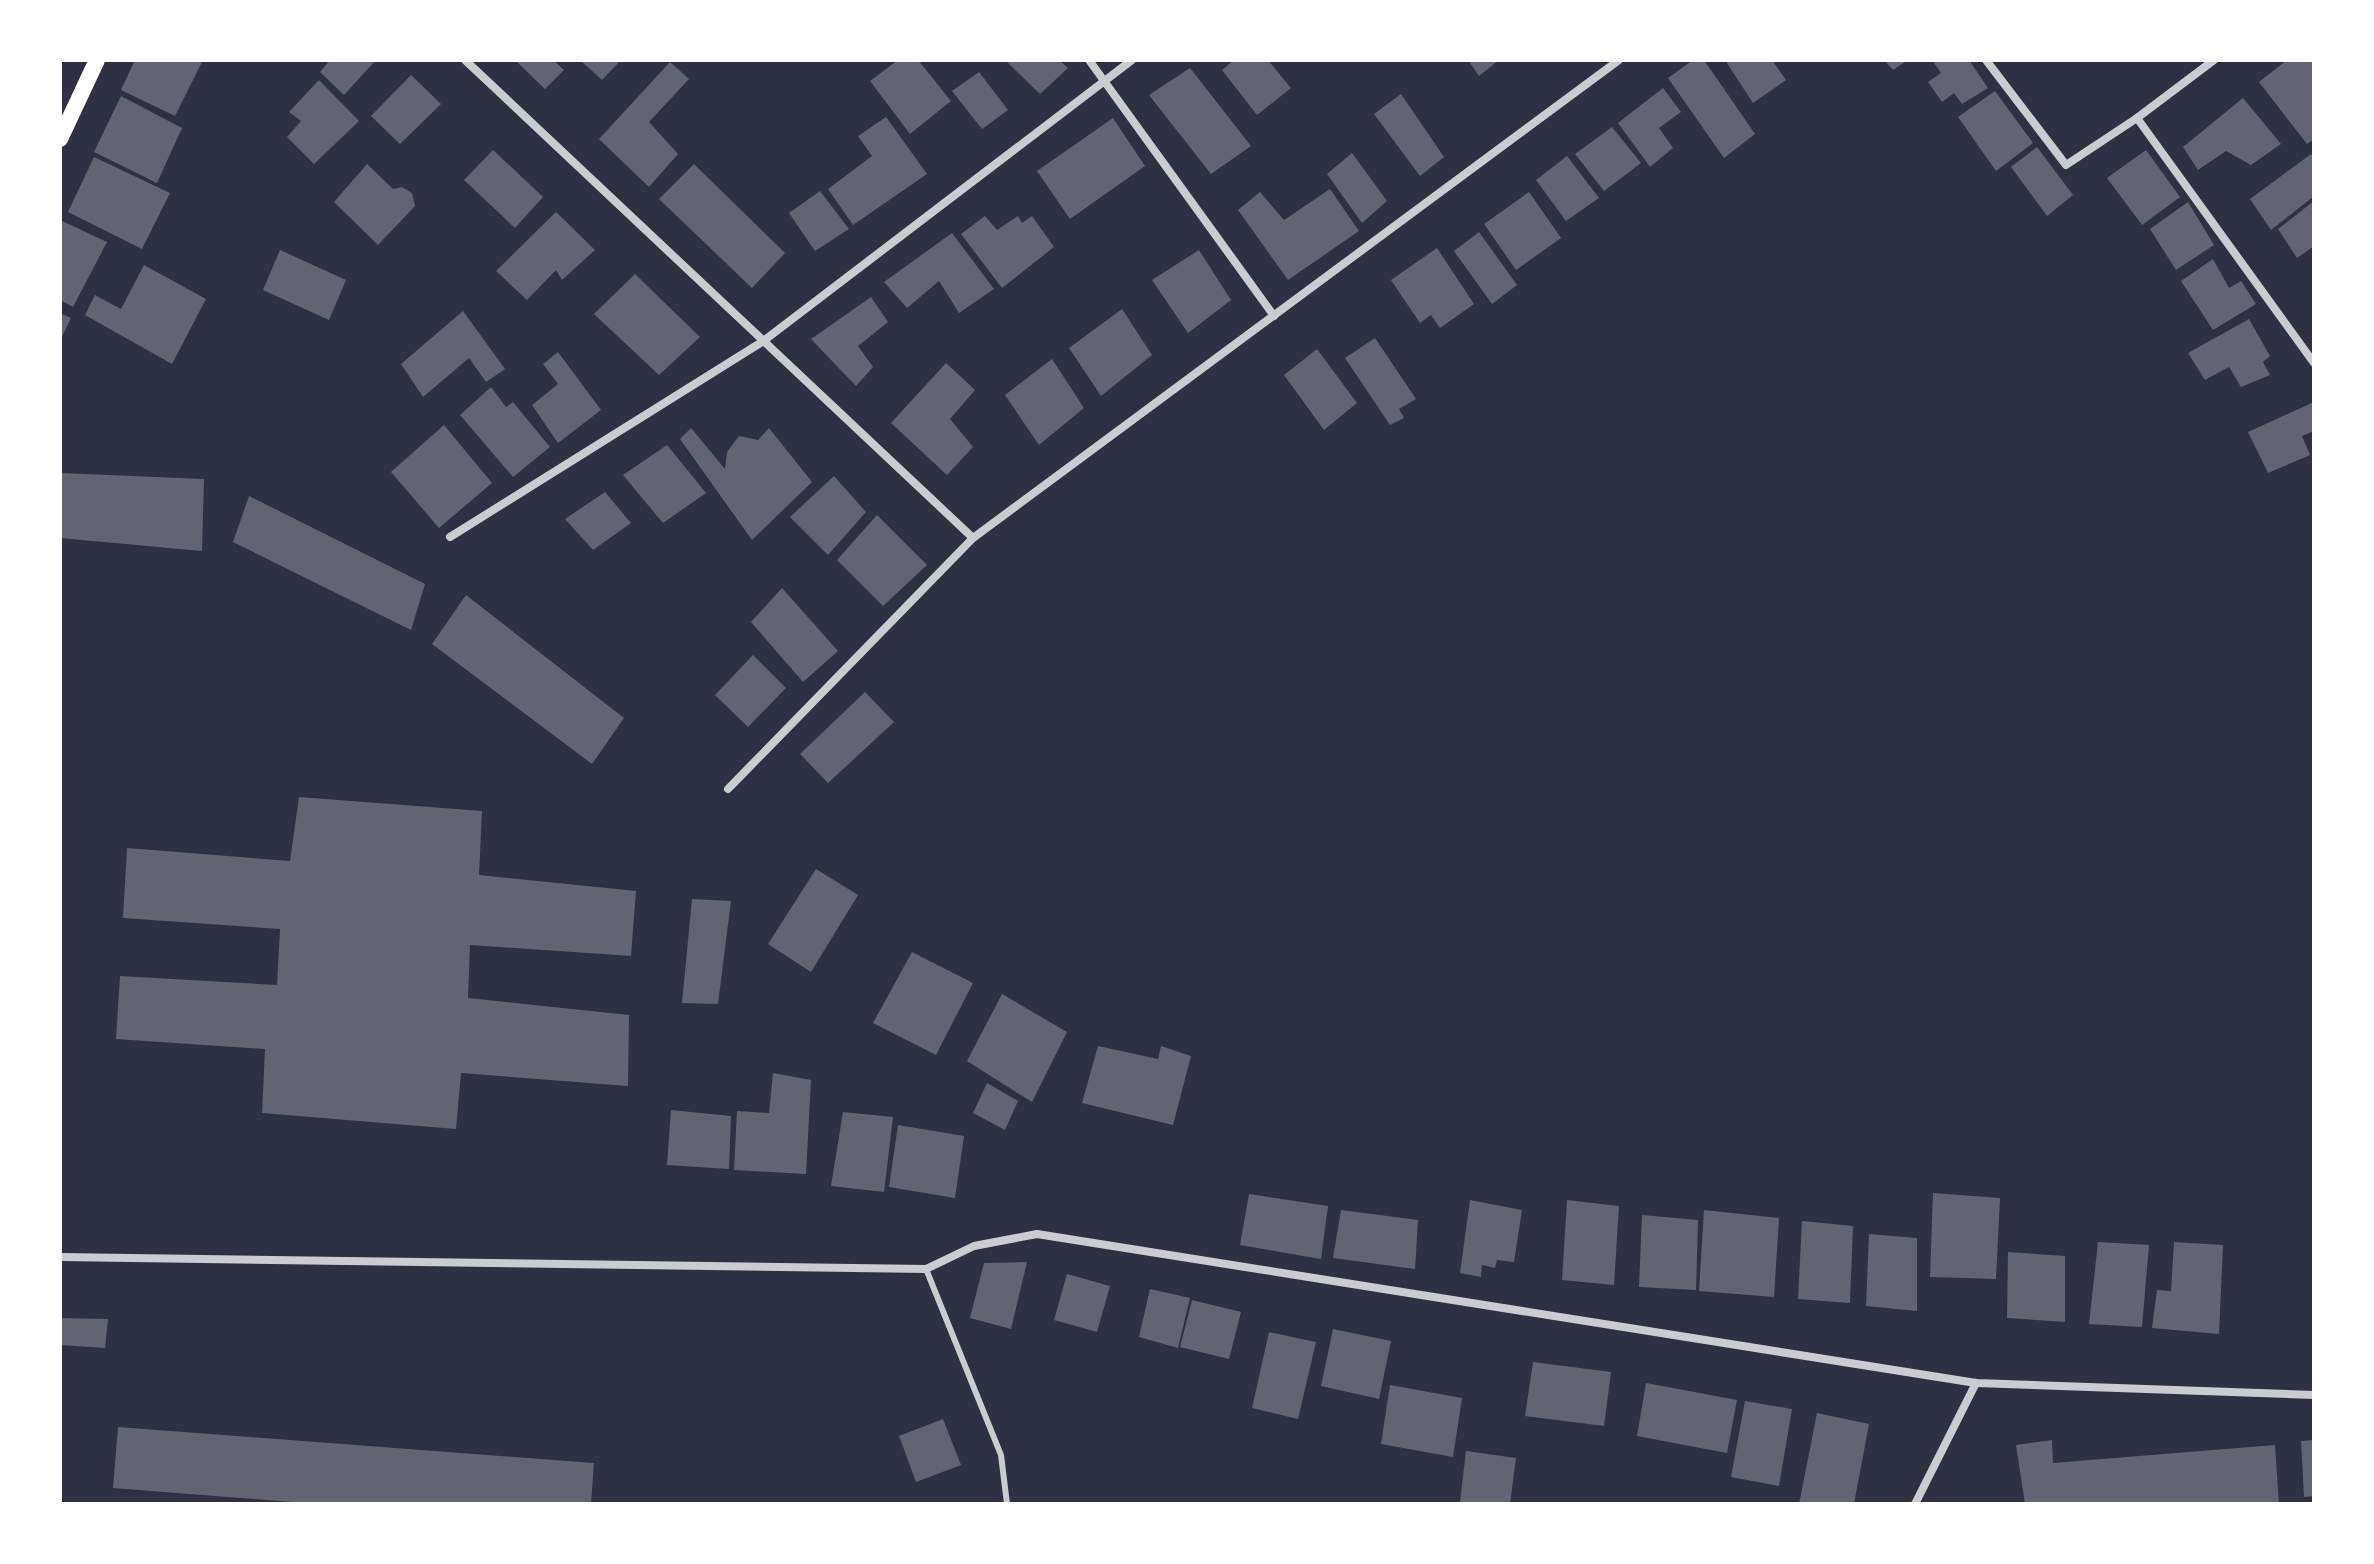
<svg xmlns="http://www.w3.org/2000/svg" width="2374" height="1564" viewBox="0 0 2374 1564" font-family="'Crimson Pro',serif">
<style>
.building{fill:#626471}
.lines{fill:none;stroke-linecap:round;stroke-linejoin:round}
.service{stroke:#caccd0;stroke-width:6}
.minor{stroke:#caccd0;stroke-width:8}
.secondary{stroke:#fff;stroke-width:16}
</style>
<rect width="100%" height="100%" fill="#2d3142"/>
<g class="building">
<polygon points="135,60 203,60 175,116 121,90"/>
<polygon points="330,60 376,60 344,95 320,72"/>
<polygon points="515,60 553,60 564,70 545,89"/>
<polygon points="580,60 621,60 602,80"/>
<polygon points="898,60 918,60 951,101 910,134 870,81"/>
<polygon points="1005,60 1059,60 1068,68 1040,94"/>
<polygon points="1234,60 1268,60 1291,88 1257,115 1222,70"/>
<polygon points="1468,60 1499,60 1479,76"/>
<polygon points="1693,60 1704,60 1755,134 1724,158 1668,78"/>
<polygon points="1725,60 1772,60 1786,80 1753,103"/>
<polygon points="1884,60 1908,60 1893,70"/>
<polygon points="1932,60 1969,60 1988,88 1962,104 1954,93 1942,102 1928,82 1941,73"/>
<polygon points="2287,60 2314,60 2314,139 2307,144 2259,82"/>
<polygon points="670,62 689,79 649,122 678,154 649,187 599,139"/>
<polygon points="1190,68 1251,146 1211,174 1149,95"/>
<polygon points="979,72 1008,110 982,129 952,91"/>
<polygon points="411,75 441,104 400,144 371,116"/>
<polygon points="319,80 359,121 314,164 287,137 301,121 289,112"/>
<polygon points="1663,88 1681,112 1659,128 1673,148 1650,167 1618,123"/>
<polygon points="1995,91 2033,143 1996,171 1958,117"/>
<polygon points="1401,94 1444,157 1420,176 1374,114"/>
<polygon points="121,96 182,128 157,183 94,152"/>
<polygon points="2243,98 2281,144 2251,165 2226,151 2198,170 2183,147"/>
<polygon points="886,117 927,174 853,225 828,189 872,156 858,136"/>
<polygon points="1113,118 1145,166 1070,219 1037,171"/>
<polygon points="1612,127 1641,163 1604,191 1575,154"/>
<polygon points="2037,147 2073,195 2047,216 2011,167"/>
<polygon points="493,150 543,197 515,228 464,180"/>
<polygon points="2146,150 2180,197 2142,225 2107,178"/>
<polygon points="1352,153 1387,201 1362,223 1327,174"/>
<polygon points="2311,154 2314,158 2314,196 2271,230 2250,199"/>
<polygon points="1567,156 1599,198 1566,221 1536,180"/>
<polygon points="94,157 170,193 142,249 68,212"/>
<polygon points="367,164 393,189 402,187 412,193 415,206 378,245 334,202"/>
<polygon points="694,164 785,253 752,288 659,199"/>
<polygon points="1330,189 1359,231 1288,280 1238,210 1260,192 1284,220"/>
<polygon points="820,191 849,229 815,251 789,213"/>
<polygon points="1529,192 1561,238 1516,270 1484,224"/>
<polygon points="2314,201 2314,246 2297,258 2278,229"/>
<polygon points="2188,202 2214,245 2176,270 2150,229"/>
<polygon points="556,212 595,250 562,280 556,270 527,300 496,271"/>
<polygon points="985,216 997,230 1018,216 1022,223 1032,216 1054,247 1002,288 961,234"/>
<polygon points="62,221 107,242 73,307 60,300"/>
<polygon points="1479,232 1517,285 1492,304 1454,251"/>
<polygon points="952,233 994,289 959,313 939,281 907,308 884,282"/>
<polygon points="1437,248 1474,304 1440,328 1431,315 1420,323 1391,280"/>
<polygon points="280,250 346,280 329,320 263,290"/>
<polygon points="1199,250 1231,300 1188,333 1152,280"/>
<polygon points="2213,259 2229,288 2241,281 2256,304 2213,330 2181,281"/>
<polygon points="144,265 206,299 172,364 85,315 95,295 121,309"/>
<polygon points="635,274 700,337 659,375 594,314"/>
<polygon points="871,297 888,322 858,346 873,367 856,386 811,339"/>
<polygon points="1122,309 1152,355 1101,396 1069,348"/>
<polygon points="463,311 505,369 486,382 469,358 423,397 401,364"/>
<polygon points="60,313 71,318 60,341"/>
<polygon points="2249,319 2270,356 2263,362 2270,375 2241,387 2229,367 2205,380 2188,353"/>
<polygon points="1375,338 1416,399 1399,409 1404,418 1390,425 1345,358"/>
<polygon points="1317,349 1357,403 1324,430 1284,375"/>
<polygon points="558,352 601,410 558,443 532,405 558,384 543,364"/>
<polygon points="1052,359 1084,408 1039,445 1005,395"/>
<polygon points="946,363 975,390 950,419 973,447 947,475 891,423"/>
<polygon points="491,387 506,407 513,402 550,447 513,477 460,415"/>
<polygon points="2314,402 2314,431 2302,436 2310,455 2268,473 2248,432"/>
<polygon points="444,425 492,483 439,528 391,472"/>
<polygon points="691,428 725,469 727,452 739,436 758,440 769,428 812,482 752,540 680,439"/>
<polygon points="667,445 706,493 663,523 623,475"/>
<polygon points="60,473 204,479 202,551 60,538"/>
<polygon points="834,476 866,512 828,555 790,517"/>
<polygon points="605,492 631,523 593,550 565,519"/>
<polygon points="249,496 425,584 411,630 233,542"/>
<polygon points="877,515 927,565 883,606 837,560"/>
<polygon points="782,588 838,651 803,682 751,622"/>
<polygon points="466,595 624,718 592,764 432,644"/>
<polygon points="753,655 786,688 748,727 715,695"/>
<polygon points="865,692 894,722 828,783 800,754"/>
<polygon points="299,797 482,811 479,875 636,891 631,956 470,945 468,998 629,1015 628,1086 461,1073 456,1129 262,1113 265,1049 116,1039 120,976 277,985 280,929 123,918 127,848 290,861"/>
<polygon points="816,869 858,895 811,972 768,944"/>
<polygon points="692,899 731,901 718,1004 682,1003"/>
<polygon points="912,952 973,983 936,1055 873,1023"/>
<polygon points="1002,994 1067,1032 1032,1102 967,1061"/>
<polygon points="1098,1046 1158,1059 1161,1046 1191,1056 1173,1125 1082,1103"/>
<polygon points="773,1073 811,1080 806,1174 734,1170 737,1111 769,1113"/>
<polygon points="987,1083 1018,1101 1005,1130 973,1113"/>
<polygon points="671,1110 731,1116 729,1169 667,1165"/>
<polygon points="843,1112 893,1117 884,1192 831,1186"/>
<polygon points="898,1125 964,1136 955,1198 889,1187"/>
<polygon points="1933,1193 2000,1198 1996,1279 1930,1277"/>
<polygon points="1249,1194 1328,1206 1321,1259 1240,1245"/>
<polygon points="1470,1200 1522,1210 1514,1262 1497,1260 1495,1268 1482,1265 1481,1277 1460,1273"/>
<polygon points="1567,1200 1619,1206 1614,1285 1562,1280"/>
<polygon points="1341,1210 1418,1220 1415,1269 1333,1258"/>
<polygon points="1704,1210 1779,1218 1774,1297 1699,1291"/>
<polygon points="1642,1215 1698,1220 1696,1290 1639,1287"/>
<polygon points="1802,1221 1853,1226 1850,1303 1798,1299"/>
<polygon points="1869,1234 1917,1238 1917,1311 1866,1306"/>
<polygon points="2098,1242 2149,1245 2142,1327 2089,1324"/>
<polygon points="2174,1242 2223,1245 2219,1334 2152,1328 2157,1290 2171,1291"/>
<polygon points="2008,1252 2065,1256 2065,1322 2007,1318"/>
<polygon points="1027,1262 1011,1329 970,1318 984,1263"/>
<polygon points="1067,1274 1110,1286 1097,1332 1054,1320"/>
<polygon points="1150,1289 1190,1298 1178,1348 1139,1337"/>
<polygon points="1192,1300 1241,1312 1229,1359 1180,1347"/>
<polygon points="60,1318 108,1319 105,1348 60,1345"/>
<polygon points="1333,1329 1391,1341 1379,1399 1321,1386"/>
<polygon points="1269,1332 1316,1342 1298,1419 1252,1408"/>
<polygon points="1533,1362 1611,1372 1604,1426 1525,1416"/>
<polygon points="1646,1383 1737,1400 1727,1453 1637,1436"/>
<polygon points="1390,1385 1462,1398 1453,1457 1381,1444"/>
<polygon points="1745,1401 1792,1409 1779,1486 1731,1477"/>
<polygon points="1817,1413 1869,1424 1854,1504 1799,1504"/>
<polygon points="943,1419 961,1465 916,1482 899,1436"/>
<polygon points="118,1427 594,1463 591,1504 317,1504 113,1488"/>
<polygon points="2052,1440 2053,1463 2275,1445 2279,1504 2025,1504 2016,1445"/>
<polygon points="2314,1440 2314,1496 2304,1497 2301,1441"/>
<polygon points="1466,1451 1516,1458 1510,1504 1460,1502"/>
</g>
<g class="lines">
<polyline class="service" points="926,1269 1001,1455 1007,1504"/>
<g class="minor">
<polyline points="465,60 973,538"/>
<polyline points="1089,60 1274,316"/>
<polyline points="1986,60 2066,165 2137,118 2214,60"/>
<polyline points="2137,118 2314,363"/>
<polyline points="450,537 762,342 1132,60"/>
<polyline points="728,789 973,538 1619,60"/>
<polyline points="60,1257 926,1269 974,1246 1037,1234 1976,1383 2314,1395"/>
<polyline points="1915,1504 1976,1383"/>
</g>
<polyline class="secondary" points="60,139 97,60"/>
</g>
<rect width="2374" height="1564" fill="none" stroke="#ffffff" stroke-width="124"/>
</svg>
